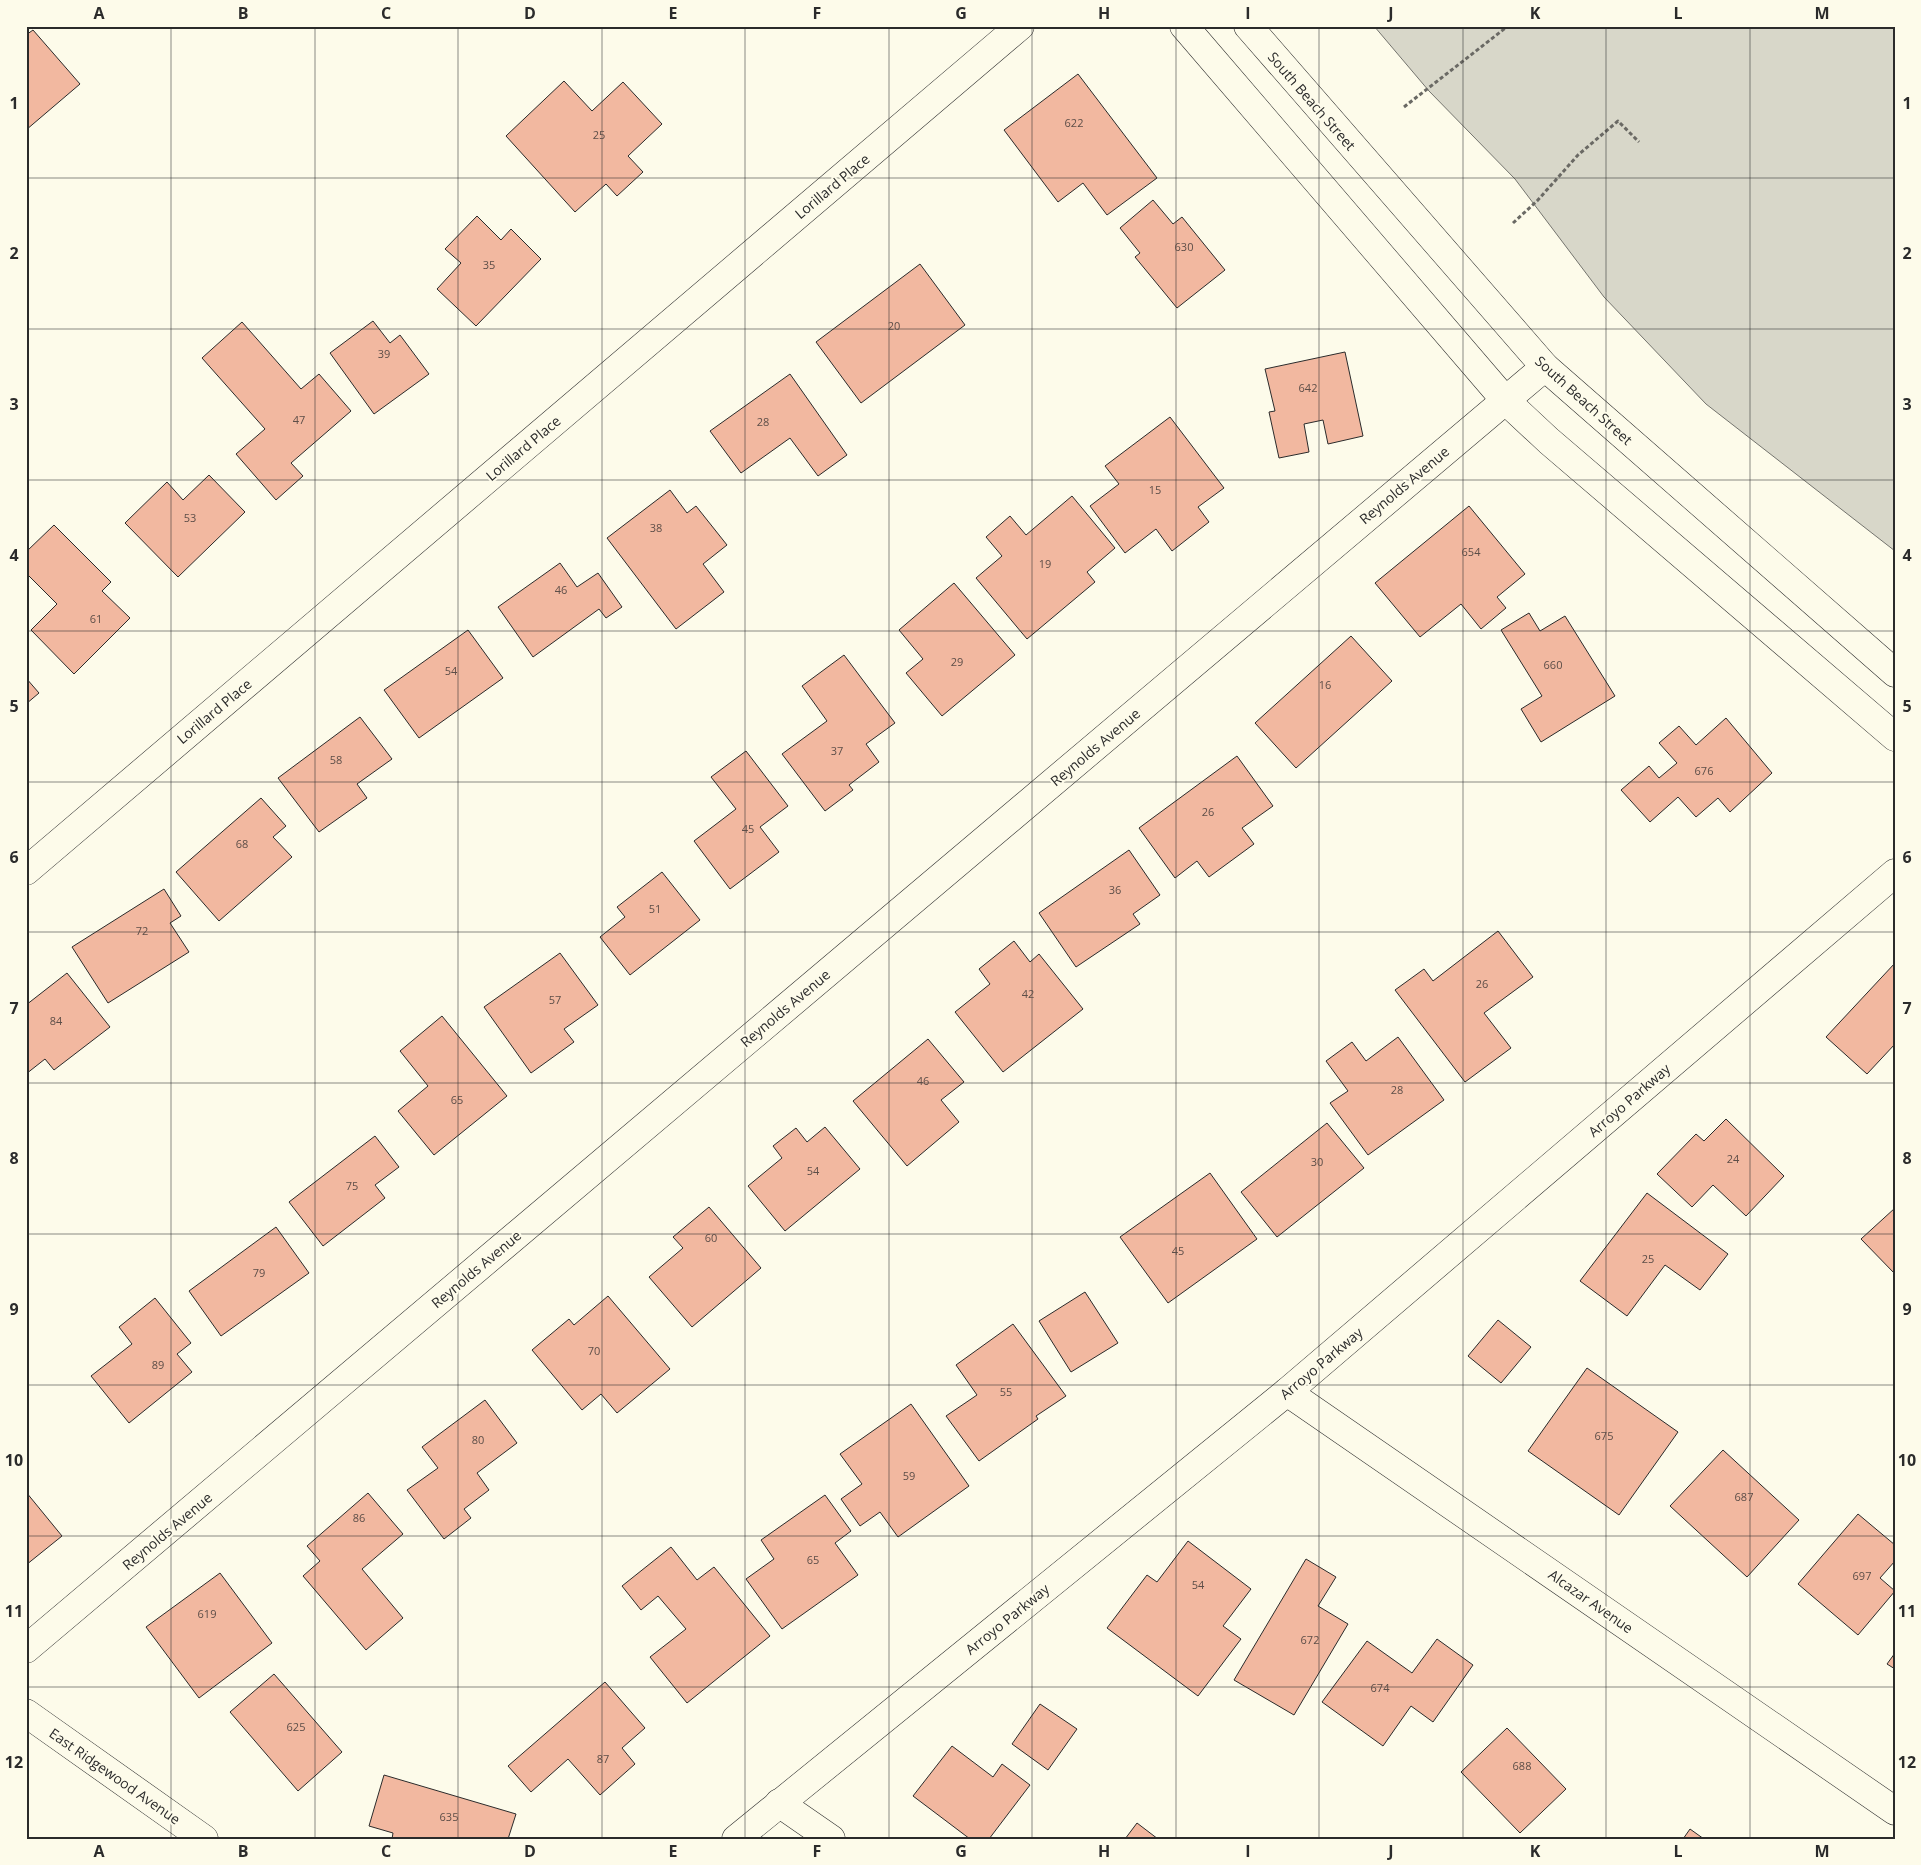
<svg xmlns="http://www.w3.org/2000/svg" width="1921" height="1865" viewBox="0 0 1921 1865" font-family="'Open Sans',sans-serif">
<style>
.water{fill:#d8d7c9;stroke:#74746e}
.building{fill:#f2b8a0;stroke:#2b2b2b}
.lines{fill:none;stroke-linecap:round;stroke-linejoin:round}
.street-casing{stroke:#2b2b2b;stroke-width:29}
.secondary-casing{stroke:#2b2b2b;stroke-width:29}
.path{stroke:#6a6964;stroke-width:3;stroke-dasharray:4 2.5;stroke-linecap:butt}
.street{stroke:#fdfbea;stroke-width:28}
.secondary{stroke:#fdfbea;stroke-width:28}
.grid{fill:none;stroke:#2b2b2b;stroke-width:1;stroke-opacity:0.55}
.labels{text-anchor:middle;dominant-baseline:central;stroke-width:4;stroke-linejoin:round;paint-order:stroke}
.number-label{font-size:11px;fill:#5d4e48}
.street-label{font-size:14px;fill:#2b2b2b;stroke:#fdfbea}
.neatline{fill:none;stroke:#2b2b2b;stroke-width:2}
.grid-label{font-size:16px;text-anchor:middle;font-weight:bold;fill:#2b2b2b}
</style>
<rect width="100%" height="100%" fill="#fdfbea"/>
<polygon class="water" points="1374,26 1895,26 1895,551 1706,404 1604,297 1515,179 1429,91"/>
<g class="building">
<polygon points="33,30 80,84 26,130 26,35"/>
<polygon points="1078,74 1157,178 1107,215 1083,183 1058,202 1004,130"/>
<polygon points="564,81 592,111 623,82 662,124 628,156 643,172 617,196 606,184 575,212 506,136"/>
<polygon points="1153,200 1173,224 1182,217 1225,270 1177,308 1135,257 1140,253 1120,228"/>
<polygon points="477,216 501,240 511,229 541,259 476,326 437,289 461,263 445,249"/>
<polygon points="920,264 965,325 861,403 816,342"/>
<polygon points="373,321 390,343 400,335 429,374 374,414 330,353"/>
<polygon points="242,322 301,389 319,374 351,411 291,463 303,476 276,500 236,454 265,429 202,358"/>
<polygon points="1345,352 1363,436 1328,444 1323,420 1304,424 1309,452 1279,458 1269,412 1275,411 1265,369"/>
<polygon points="790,374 847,455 818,476 790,438 741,473 710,431"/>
<polygon points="1170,417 1224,488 1198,507 1209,522 1172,551 1156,529 1125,553 1090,506 1119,484 1105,466"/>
<polygon points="209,475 245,512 178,577 125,523 167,482 183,500"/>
<polygon points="670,490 687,513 696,506 727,545 703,564 724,592 676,629 607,538"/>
<polygon points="1072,496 1115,548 1087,572 1095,582 1027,639 976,578 1002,556 986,537 1010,516 1026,535"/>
<polygon points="1469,506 1525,574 1497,597 1506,608 1481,629 1461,604 1420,637 1375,583"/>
<polygon points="54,525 111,582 102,591 130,618 74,674 31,630 57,604 26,573 26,552"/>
<polygon points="560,563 577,587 598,573 622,607 606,618 599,609 533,657 498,607"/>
<polygon points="954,583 1015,655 942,716 906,673 923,659 899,630"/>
<polygon points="1529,613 1540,631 1565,616 1615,696 1541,742 1521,709 1542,696 1501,630"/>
<polygon points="468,630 503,678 419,738 384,690"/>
<polygon points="1351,636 1392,681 1296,768 1255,723"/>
<polygon points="844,655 895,723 866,744 879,762 849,785 853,790 825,811 782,754 827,721 802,686"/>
<polygon points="26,678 39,693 26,704"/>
<polygon points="360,717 392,759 357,784 367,798 319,832 278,778"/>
<polygon points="1726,718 1772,773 1730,812 1718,798 1696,817 1678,797 1650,822 1621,790 1649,766 1659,778 1677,763 1659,743 1679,726 1696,745"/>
<polygon points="746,751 788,806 760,827 779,852 730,889 694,841 736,809 711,777"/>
<polygon points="1237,756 1273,806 1242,828 1254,844 1209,877 1197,861 1175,878 1139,828"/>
<polygon points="261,798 286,826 273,837 292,857 219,921 176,872"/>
<polygon points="1129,850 1160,895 1133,914 1140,924 1076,967 1039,913"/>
<polygon points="662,872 700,920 630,975 600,937 625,917 617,907"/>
<polygon points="164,889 181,916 170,923 189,952 108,1003 72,947"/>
<polygon points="1498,931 1533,977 1484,1013 1511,1048 1465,1082 1395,990 1424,969 1433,981"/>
<polygon points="1014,941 1030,962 1039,954 1083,1009 1003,1072 955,1012 990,984 979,969"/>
<polygon points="560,953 598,1005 564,1029 574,1042 531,1073 484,1007"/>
<polygon points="1895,963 1895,1044 1867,1074 1826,1037"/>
<polygon points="67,973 110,1027 54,1070 45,1059 26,1074 26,1005"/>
<polygon points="442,1016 507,1096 434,1155 398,1111 428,1086 400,1051"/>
<polygon points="1398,1037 1444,1100 1368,1155 1330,1103 1348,1091 1326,1061 1352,1042 1366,1061"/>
<polygon points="928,1039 964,1082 941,1100 959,1122 907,1166 853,1101"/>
<polygon points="1726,1119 1784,1176 1746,1216 1713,1185 1692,1207 1657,1174 1696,1134 1704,1141"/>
<polygon points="1327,1123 1364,1168 1277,1237 1241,1192"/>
<polygon points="825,1127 860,1169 785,1231 748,1186 782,1158 773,1146 796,1128 807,1142"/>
<polygon points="375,1136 399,1167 375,1185 385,1198 323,1246 289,1202"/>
<polygon points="1210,1173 1257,1239 1168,1303 1120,1237"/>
<polygon points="1647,1193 1728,1254 1700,1290 1665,1265 1627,1316 1580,1281"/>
<polygon points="709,1207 761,1268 692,1327 649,1277 683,1248 673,1237"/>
<polygon points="1895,1208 1895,1274 1861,1239"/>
<polygon points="276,1227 309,1273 221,1336 189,1291"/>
<polygon points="1085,1292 1118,1343 1071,1372 1039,1321"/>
<polygon points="608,1296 670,1369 617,1413 601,1394 582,1410 532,1350 569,1319 574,1325"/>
<polygon points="155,1298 191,1343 177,1354 192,1372 129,1423 91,1376 132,1344 119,1327"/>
<polygon points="1498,1320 1531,1347 1501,1383 1468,1356"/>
<polygon points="1013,1324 1066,1396 1036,1416 1038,1419 979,1461 946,1416 977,1395 956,1365"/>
<polygon points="1587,1368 1678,1432 1619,1515 1528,1451"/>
<polygon points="485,1400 517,1443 477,1473 489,1490 464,1509 471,1518 444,1539 407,1490 438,1468 422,1447"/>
<polygon points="911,1404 969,1486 898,1537 880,1512 860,1526 841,1499 862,1484 840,1454"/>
<polygon points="1723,1450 1799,1520 1747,1577 1670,1506"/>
<polygon points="26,1492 62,1536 26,1565"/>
<polygon points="368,1493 403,1534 362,1569 403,1618 366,1650 303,1576 320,1561 307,1546"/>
<polygon points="825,1495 851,1531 835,1543 858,1575 782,1629 746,1579 774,1559 761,1540"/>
<polygon points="1858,1514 1895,1545 1895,1561 1880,1578 1895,1591 1858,1635 1798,1584"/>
<polygon points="1188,1541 1251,1589 1223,1626 1241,1639 1198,1696 1107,1628 1147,1575 1157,1582"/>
<polygon points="671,1547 697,1580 714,1567 770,1636 687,1703 650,1657 686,1629 658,1596 641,1610 622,1586"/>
<polygon points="1306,1559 1336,1577 1318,1606 1348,1624 1294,1715 1234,1680"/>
<polygon points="220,1573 272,1643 199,1698 146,1627"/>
<polygon points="1437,1639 1473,1665 1433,1722 1411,1706 1383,1746 1322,1702 1367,1641 1412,1673"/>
<polygon points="1895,1653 1895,1669 1887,1664"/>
<polygon points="274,1674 342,1752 298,1791 230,1712"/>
<polygon points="605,1682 645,1728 622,1748 635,1764 600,1795 568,1759 531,1792 508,1766"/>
<polygon points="1040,1704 1077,1729 1048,1770 1012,1744"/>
<polygon points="1507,1728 1566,1789 1520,1833 1461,1772"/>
<polygon points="952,1746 993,1777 1002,1764 1030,1785 989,1839 970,1839 913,1796"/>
<polygon points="384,1775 516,1814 508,1839 392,1839 393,1833 369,1826"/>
<polygon points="1137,1823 1158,1839 1125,1839"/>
<polygon points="1690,1829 1704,1839 1683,1839"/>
</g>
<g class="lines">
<g class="street-casing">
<g id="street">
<polyline points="1184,26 1505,400 1549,441 1895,737"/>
<polyline points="26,871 1020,26"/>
<polyline points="1287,1392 1895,1811"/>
<polyline points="26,1649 1545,367"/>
<polyline points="26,1713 204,1839"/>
<polyline points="779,1803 831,1839"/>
</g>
</g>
<g class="secondary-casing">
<g id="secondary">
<polyline points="1248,26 1545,367 1895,673"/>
<polyline points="736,1839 1287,1392 1895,873"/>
</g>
</g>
<g class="path">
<polyline points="1404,107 1508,26"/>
<polyline points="1513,223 1537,201 1578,155 1618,121 1639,142"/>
</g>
<use href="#street" class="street"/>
<use href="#secondary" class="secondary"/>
</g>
<path class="grid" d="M171 26V1839M315 26V1839M458 26V1839M602 26V1839M745 26V1839M889 26V1839M1032 26V1839M1176 26V1839M1319 26V1839M1463 26V1839M1606 26V1839M1750 26V1839M26 178H1895M26 329H1895M26 480H1895M26 631H1895M26 782H1895M26 932H1895M26 1083H1895M26 1234H1895M26 1385H1895M26 1536H1895M26 1687H1895"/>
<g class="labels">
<g class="number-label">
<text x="1074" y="122">622</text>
<text x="599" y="134">25</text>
<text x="1184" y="246">630</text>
<text x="489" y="264">35</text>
<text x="894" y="325">20</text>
<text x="384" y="353">39</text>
<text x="1308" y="387">642</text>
<text x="299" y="419">47</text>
<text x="763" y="421">28</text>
<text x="1155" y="489">15</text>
<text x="190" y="517">53</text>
<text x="656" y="527">38</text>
<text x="1471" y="551">654</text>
<text x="1045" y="563">19</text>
<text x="561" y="589">46</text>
<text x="96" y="618">61</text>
<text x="957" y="661">29</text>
<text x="1553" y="664">660</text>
<text x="451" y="670">54</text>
<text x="1325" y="684">16</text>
<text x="837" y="750">37</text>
<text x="336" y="759">58</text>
<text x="1704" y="770">676</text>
<text x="1208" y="811">26</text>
<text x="748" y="828">45</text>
<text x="242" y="843">68</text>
<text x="1115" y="889">36</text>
<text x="655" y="908">51</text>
<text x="142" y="930">72</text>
<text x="1482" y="983">26</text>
<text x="1028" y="993">42</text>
<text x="555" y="999">57</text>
<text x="56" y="1020">84</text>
<text x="923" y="1080">46</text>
<text x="1397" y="1089">28</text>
<text x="457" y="1099">65</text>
<text x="1733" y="1158">24</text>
<text x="1317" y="1161">30</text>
<text x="813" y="1170">54</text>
<text x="352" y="1185">75</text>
<text x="711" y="1237">60</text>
<text x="1178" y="1250">45</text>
<text x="1648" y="1258">25</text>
<text x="259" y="1272">79</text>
<text x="594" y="1350">70</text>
<text x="158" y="1364">89</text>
<text x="1006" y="1391">55</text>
<text x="1604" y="1435">675</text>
<text x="478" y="1439">80</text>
<text x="909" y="1475">59</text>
<text x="1744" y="1496">687</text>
<text x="359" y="1517">86</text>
<text x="813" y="1559">65</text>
<text x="1862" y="1575">697</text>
<text x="1198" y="1584">54</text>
<text x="207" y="1613">619</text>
<text x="1310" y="1639">672</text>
<text x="1380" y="1687">674</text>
<text x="296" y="1726">625</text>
<text x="603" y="1758">87</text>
<text x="1522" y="1765">688</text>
<text x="449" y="1816">635</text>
</g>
<g class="street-label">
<text transform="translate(1312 101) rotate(49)">South Beach Street</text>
<text transform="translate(832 186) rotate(-40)">Lorillard Place</text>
<text transform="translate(1584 400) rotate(42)">South Beach Street</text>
<text transform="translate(523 448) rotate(-40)">Lorillard Place</text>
<text transform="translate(1404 485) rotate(-40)">Reynolds Avenue</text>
<text transform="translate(214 711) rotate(-40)">Lorillard Place</text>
<text transform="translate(1095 747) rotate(-40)">Reynolds Avenue</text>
<text transform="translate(785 1008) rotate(-40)">Reynolds Avenue</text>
<text transform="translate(1629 1100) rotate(-41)">Arroyo Parkway</text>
<text transform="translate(476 1269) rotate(-40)">Reynolds Avenue</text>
<text transform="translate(1321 1363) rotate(-40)">Arroyo Parkway</text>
<text transform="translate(167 1531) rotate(-40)">Reynolds Avenue</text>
<text transform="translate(1591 1601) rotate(35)">Alcazar Avenue</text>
<text transform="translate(1007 1619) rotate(-39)">Arroyo Parkway</text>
<text transform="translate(115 1776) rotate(35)">East Ridgewood Avenue</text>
</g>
</g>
<rect width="1921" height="1865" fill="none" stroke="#fdfbea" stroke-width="55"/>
<rect x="28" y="28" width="1866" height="1810" class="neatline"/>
<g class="grid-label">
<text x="99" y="19">A</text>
<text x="243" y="19">B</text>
<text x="386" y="19">C</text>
<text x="530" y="19">D</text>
<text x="673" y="19">E</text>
<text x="817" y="19">F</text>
<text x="961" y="19">G</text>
<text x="1104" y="19">H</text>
<text x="1248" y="19">I</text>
<text x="1391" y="19">J</text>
<text x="1535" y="19">K</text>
<text x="1678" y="19">L</text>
<text x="1822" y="19">M</text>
<text x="14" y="109">1</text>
<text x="1907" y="109">1</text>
<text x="14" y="259">2</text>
<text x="1907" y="259">2</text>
<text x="14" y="410">3</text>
<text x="1907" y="410">3</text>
<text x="14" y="561">4</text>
<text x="1907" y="561">4</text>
<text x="14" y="712">5</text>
<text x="1907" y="712">5</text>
<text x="14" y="863">6</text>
<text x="1907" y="863">6</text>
<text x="14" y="1014">7</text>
<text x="1907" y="1014">7</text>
<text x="14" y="1164">8</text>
<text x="1907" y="1164">8</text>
<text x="14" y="1315">9</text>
<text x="1907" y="1315">9</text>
<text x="14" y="1466">10</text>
<text x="1907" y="1466">10</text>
<text x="14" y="1617">11</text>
<text x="1907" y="1617">11</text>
<text x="14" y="1768">12</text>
<text x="1907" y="1768">12</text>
<text x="99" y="1857">A</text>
<text x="243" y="1857">B</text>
<text x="386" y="1857">C</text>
<text x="530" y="1857">D</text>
<text x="673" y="1857">E</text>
<text x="817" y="1857">F</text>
<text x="961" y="1857">G</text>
<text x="1104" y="1857">H</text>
<text x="1248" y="1857">I</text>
<text x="1391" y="1857">J</text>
<text x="1535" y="1857">K</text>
<text x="1678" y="1857">L</text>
<text x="1822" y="1857">M</text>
</g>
</svg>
